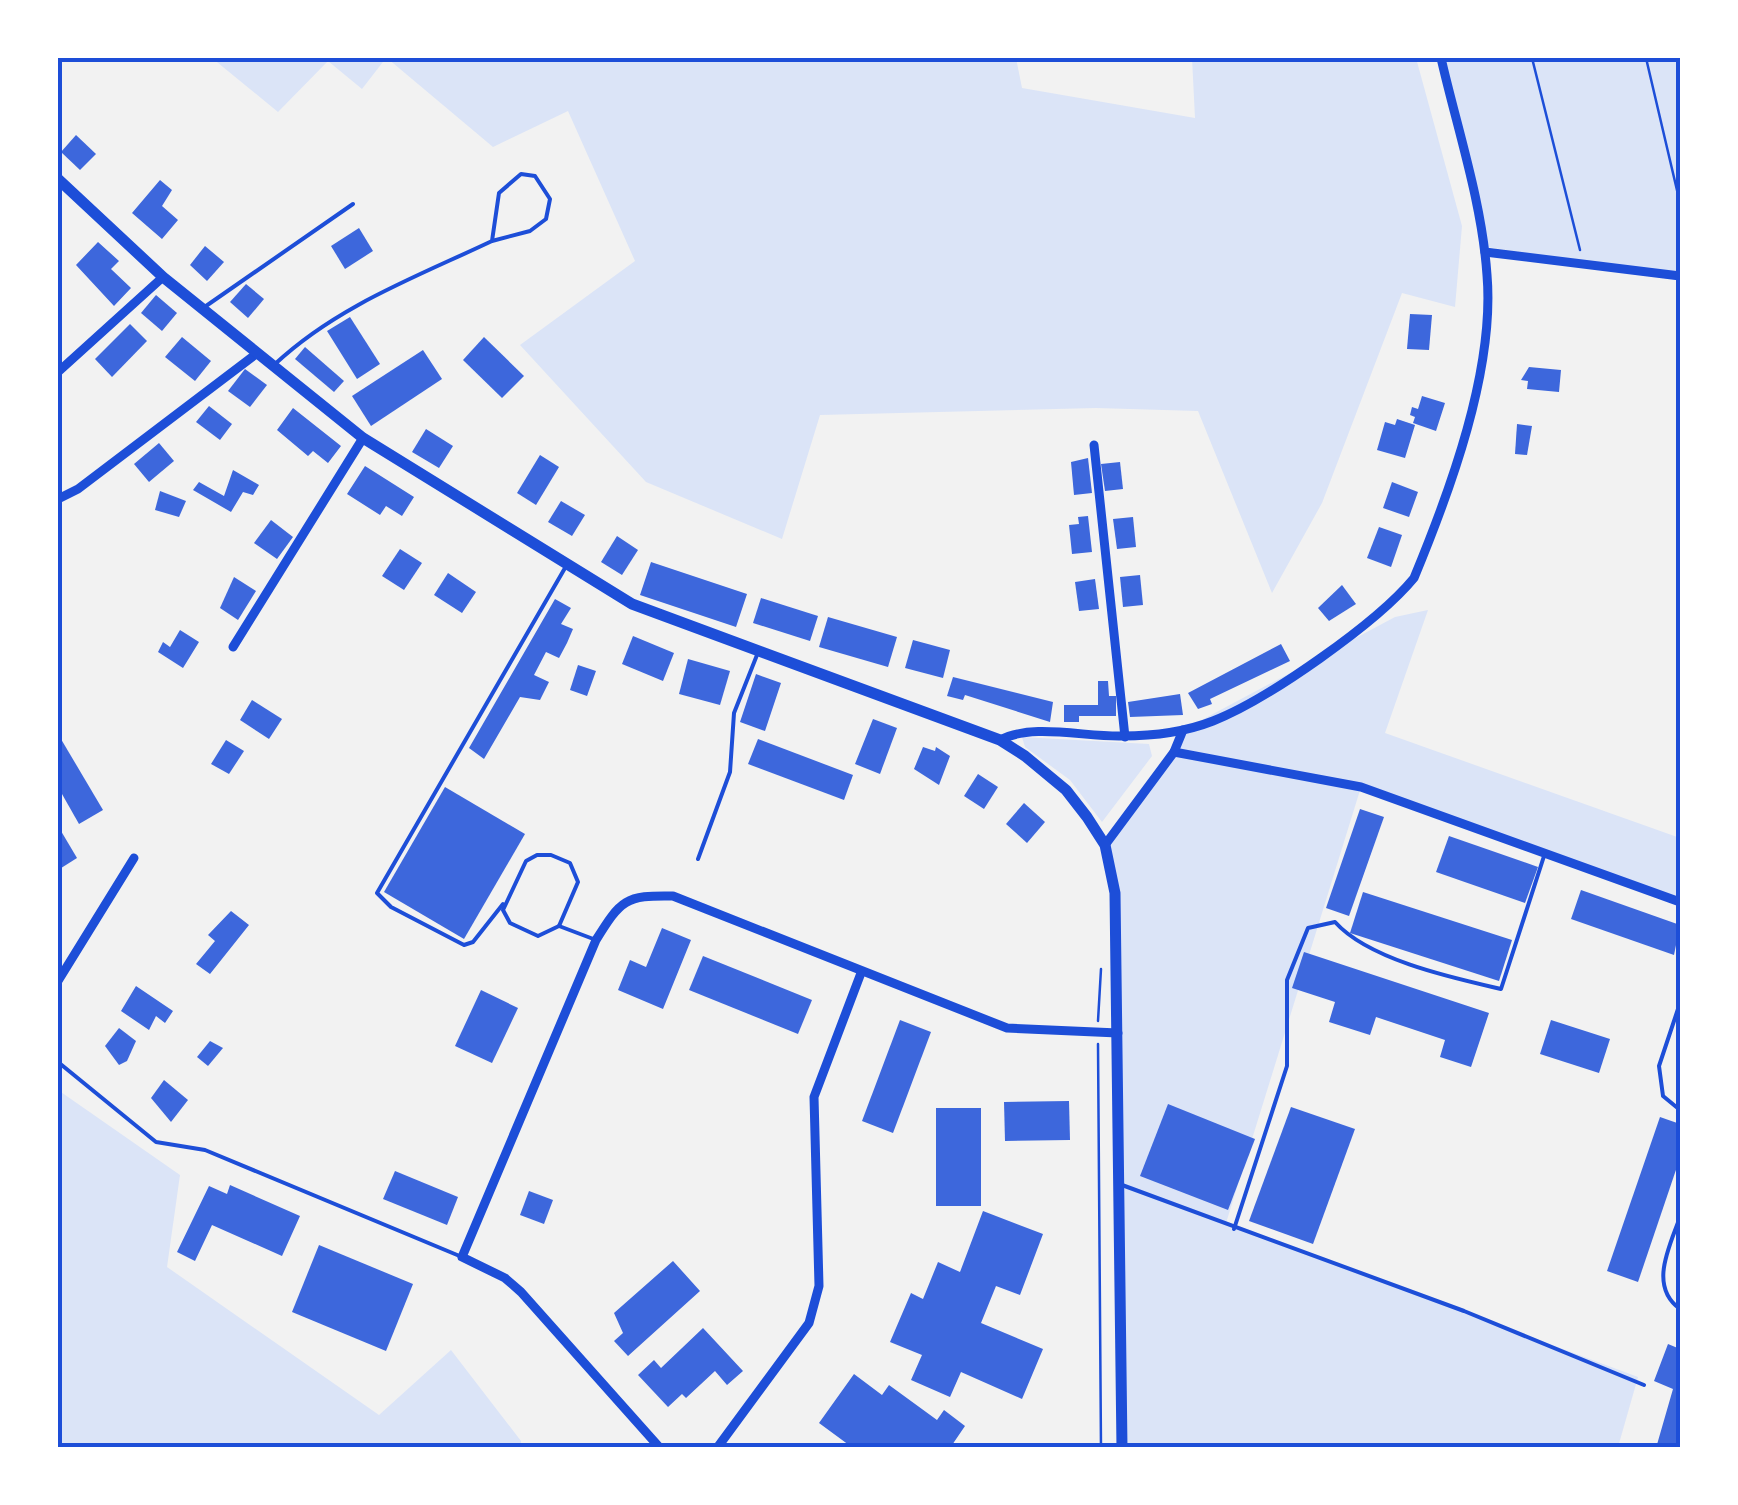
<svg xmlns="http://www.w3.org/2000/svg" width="1738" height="1505" viewBox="0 0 1738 1505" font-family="'Work Sans',sans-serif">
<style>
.green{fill:#dbe4f7}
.building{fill:#3d67dc}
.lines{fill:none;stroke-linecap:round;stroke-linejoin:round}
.path{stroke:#1d4ed8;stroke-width:2.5}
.service{stroke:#1d4ed8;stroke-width:4}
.minor{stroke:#1d4ed8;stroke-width:9}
.tertiary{stroke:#1d4ed8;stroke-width:11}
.neatline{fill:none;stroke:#1d4ed8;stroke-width:4}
</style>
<rect width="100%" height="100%" fill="#f2f2f2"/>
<g class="green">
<polygon points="212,58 386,58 362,89 328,61 278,112"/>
<polygon points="387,58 1016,58 1022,88 1195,118 1192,58 1416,58 1462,226 1455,307 1402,293 1322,503 1272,593 1198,411 1096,408 820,415 782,539 646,482 520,345 635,261 568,111 493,147"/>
<polygon points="1442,58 1680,58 1680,277 1487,247"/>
<polygon points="1428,610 1385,733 1680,838 1680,902 1361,787 1226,1223 1638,1377 1618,1447 1122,1447 1115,893 1105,845 1142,797 1183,730 1395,617"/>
<polygon points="1022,737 1149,744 1152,756 1102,822 1070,780 1025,747"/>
<polygon points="58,1090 180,1175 167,1267 379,1415 451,1350 521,1441 521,1447 58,1447"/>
</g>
<g class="building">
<polygon points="76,135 96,154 80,170 61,152"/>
<polygon points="160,180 172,190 162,206 178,220 162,239 132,213"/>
<polygon points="359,228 373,251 345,269 331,246"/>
<polygon points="98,242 119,261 111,269 131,288 114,306 76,265"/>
<polygon points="205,246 224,262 207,281 190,265"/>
<polygon points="246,284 264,299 248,318 230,302"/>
<polygon points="156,295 177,313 162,331 141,313"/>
<polygon points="1410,314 1432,315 1429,350 1407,349"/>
<polygon points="350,317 380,364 357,379 327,331"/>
<polygon points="130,324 147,341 112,377 95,359"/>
<polygon points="182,337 211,361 195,381 165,357"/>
<polygon points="484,337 524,376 502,398 463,360"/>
<polygon points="305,347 344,381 334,392 295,359"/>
<polygon points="423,350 442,379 371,426 352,396"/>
<polygon points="1529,367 1561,370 1559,392 1527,389 1528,381 1521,380"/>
<polygon points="245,369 267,385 250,407 228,391"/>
<polygon points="1422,396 1445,403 1436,431 1413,423 1415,417 1410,415 1412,407 1418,409"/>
<polygon points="209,406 232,424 220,440 196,422"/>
<polygon points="293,408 341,446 328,463 313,451 308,456 277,430"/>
<polygon points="1397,419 1415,425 1405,458 1377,450 1385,422 1395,425"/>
<polygon points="1517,424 1532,426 1527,455 1515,454"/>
<polygon points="426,429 453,446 439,468 412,452"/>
<polygon points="159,443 174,461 149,482 134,464"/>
<polygon points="540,455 559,467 536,505 517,493"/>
<polygon points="1088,458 1092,493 1074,495 1071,462"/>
<polygon points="1120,462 1123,489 1105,491 1101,464"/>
<polygon points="365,466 414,497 402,516 386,506 380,515 347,494"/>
<polygon points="233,470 259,485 253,495 243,492 231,512 193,490 199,482 224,496"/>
<polygon points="1392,482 1418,492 1409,517 1383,508"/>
<polygon points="160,491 186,501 179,517 155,510"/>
<polygon points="561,501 585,515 572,536 548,522"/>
<polygon points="1088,516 1092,552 1072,554 1069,525 1079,524 1078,517"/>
<polygon points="1133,517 1136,547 1117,549 1113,519"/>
<polygon points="271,520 293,537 277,559 254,543"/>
<polygon points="1379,527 1402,535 1391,567 1367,558"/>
<polygon points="617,536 638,550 622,575 601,562"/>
<polygon points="400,549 422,563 404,590 382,576"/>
<polygon points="651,562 747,594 736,627 640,595"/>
<polygon points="448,573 476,592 462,613 434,595"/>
<polygon points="1140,575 1143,605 1123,607 1120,577"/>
<polygon points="234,577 256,591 238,620 220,608"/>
<polygon points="1095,579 1099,609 1079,611 1075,582"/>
<polygon points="1342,585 1356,604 1329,621 1318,608"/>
<polygon points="761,598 818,616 810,641 753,623"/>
<polygon points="555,599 571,608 561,624 573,629 567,643 559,658 546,652 534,675 549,682 540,700 520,697 484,759 469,748"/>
<polygon points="828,617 897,637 888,667 819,647"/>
<polygon points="180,630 199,642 183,668 158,652 163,642 170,647"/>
<polygon points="633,636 674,653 663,681 622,664"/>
<polygon points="913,640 950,650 943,678 905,668"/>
<polygon points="1281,644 1290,661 1210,699 1212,704 1198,709 1188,693"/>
<polygon points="688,659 730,671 720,705 679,694"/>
<polygon points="578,665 596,671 587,696 570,690"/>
<polygon points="756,674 781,683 765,731 740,722"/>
<polygon points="953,677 1053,702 1050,722 965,695 963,700 947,696"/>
<polygon points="1098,681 1108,681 1109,696 1116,696 1116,716 1079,716 1079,722 1064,722 1064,705 1098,705"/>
<polygon points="1180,694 1183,715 1130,717 1128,702"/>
<polygon points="252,700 282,719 269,739 240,720"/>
<polygon points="873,719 897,728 880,774 855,764"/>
<polygon points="58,734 103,810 79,824 58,787"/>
<polygon points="758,739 853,775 844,800 748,764"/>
<polygon points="226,740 244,751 229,774 211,764"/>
<polygon points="923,747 935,751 936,747 950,756 939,785 914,769"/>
<polygon points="978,774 998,787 984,809 964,796"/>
<polygon points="445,787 525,834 464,939 384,892"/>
<polygon points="1024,803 1045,822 1027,843 1006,824"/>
<polygon points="1360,809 1384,817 1349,916 1326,908"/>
<polygon points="58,826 77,858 58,870"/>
<polygon points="1449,836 1538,867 1525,903 1436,872"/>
<polygon points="1581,890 1680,925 1674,955 1571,919"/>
<polygon points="1363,892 1512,940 1499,981 1350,933"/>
<polygon points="231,911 249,925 210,974 196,964 215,941 208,935"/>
<polygon points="662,928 691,940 663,1009 618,990 630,960 646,967"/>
<polygon points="1304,952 1489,1013 1471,1067 1440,1057 1445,1040 1376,1017 1370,1035 1329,1022 1335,1002 1292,988"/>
<polygon points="703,956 812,1000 798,1034 689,990"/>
<polygon points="136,986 173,1011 165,1023 156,1016 149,1030 121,1011"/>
<polygon points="481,990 518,1008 492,1063 455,1046"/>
<polygon points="900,1020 931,1032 893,1133 862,1121"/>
<polygon points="1551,1020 1610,1039 1599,1073 1540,1054"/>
<polygon points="119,1028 136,1041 127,1061 119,1065 105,1046"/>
<polygon points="210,1041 223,1048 208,1066 197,1057"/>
<polygon points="164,1080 188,1100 171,1122 151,1098"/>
<polygon points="1069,1101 1070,1140 1005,1141 1004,1102"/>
<polygon points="1168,1104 1255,1139 1228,1210 1140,1176"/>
<polygon points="1291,1107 1355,1129 1313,1244 1249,1221"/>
<rect x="936" y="1108" width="45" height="98"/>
<polygon points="1660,1117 1680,1124 1680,1158 1638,1282 1607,1271"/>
<polygon points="395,1171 458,1197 447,1225 383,1199"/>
<polygon points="230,1185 300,1216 282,1256 212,1225 195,1261 177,1252 209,1186 227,1194"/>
<polygon points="529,1191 553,1200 544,1224 520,1215"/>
<polygon points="983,1211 1043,1234 1020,1295 996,1286 981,1323 1043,1349 1022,1399 961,1372 950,1397 911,1380 922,1355 890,1342 911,1293 923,1299 938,1262 960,1272"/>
<polygon points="319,1245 413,1284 386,1351 292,1312"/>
<polygon points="673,1261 700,1291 628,1356 614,1341 623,1333 614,1313"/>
<polygon points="703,1328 743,1371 727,1385 715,1371 686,1398 682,1394 668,1407 638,1375 654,1360 661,1368"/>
<polygon points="1668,1344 1680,1349 1680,1448 1656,1448 1673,1389 1654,1381"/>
<polygon points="854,1374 882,1395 889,1385 937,1420 944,1410 965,1426 950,1448 853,1448 819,1423"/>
</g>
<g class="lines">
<g class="path">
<polyline points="1532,58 1580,250"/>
<polyline points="1646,58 1680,203"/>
<polyline points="1098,1021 1101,969"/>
<polyline points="1098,1044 1101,1448"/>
</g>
<g class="service">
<polyline points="206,306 353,204"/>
<path d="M275 364C337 306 416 277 492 241L499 193 521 174 535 176 550 199 546 219 530 231 492 241"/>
<polygon points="537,855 551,855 570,863 578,882 559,926 538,936 510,923 503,910 526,861"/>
<polyline points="698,859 730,772 734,713 757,655"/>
<polyline points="503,904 473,942 464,945 391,907 377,893 565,568"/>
<polyline points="559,926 596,940"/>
<polyline points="1680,1003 1659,1066 1663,1096 1680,1110"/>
<polyline points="58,1062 156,1142 205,1150 462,1257"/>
<polyline points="1122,1185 1464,1311 1644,1385"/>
<path d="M1680 1217C1670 1246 1648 1286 1680 1309"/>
<path d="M1234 1229 1287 1066V980L1308 928 1335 922C1369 960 1453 978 1501 989L1545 853"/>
</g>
<g class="minor">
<polyline points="1485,252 1680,276"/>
<polyline points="58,372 163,277"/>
<polyline points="1094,445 1125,737"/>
<polyline points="58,499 78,489 256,354"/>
<polyline points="233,647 363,438"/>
<path d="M1000 740C1032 723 1084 737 1122 736 1151 736 1185 732 1213 721 1267 700 1377 623 1414 578 1450 491 1495 370 1487 275 1482 202 1457 128 1441 58"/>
<polyline points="1174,752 1361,787 1680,902"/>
<polyline points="1105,845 1174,752 1183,730"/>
<polyline points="58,981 134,858"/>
<path d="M660 1448 521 1292 505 1278 462 1257 596 940C621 900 625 895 673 896L1007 1028 1118 1033"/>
<polyline points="717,1448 809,1323 819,1286 814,1097 861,973"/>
</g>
<polyline class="tertiary" points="58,179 163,277 363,438 632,604 1000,740 1025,756 1066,790 1087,817 1105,845 1115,893 1122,1448"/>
</g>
<rect width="1738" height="1505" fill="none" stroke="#ffffff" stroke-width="120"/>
<rect x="60" y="60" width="1618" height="1385" class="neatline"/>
</svg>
